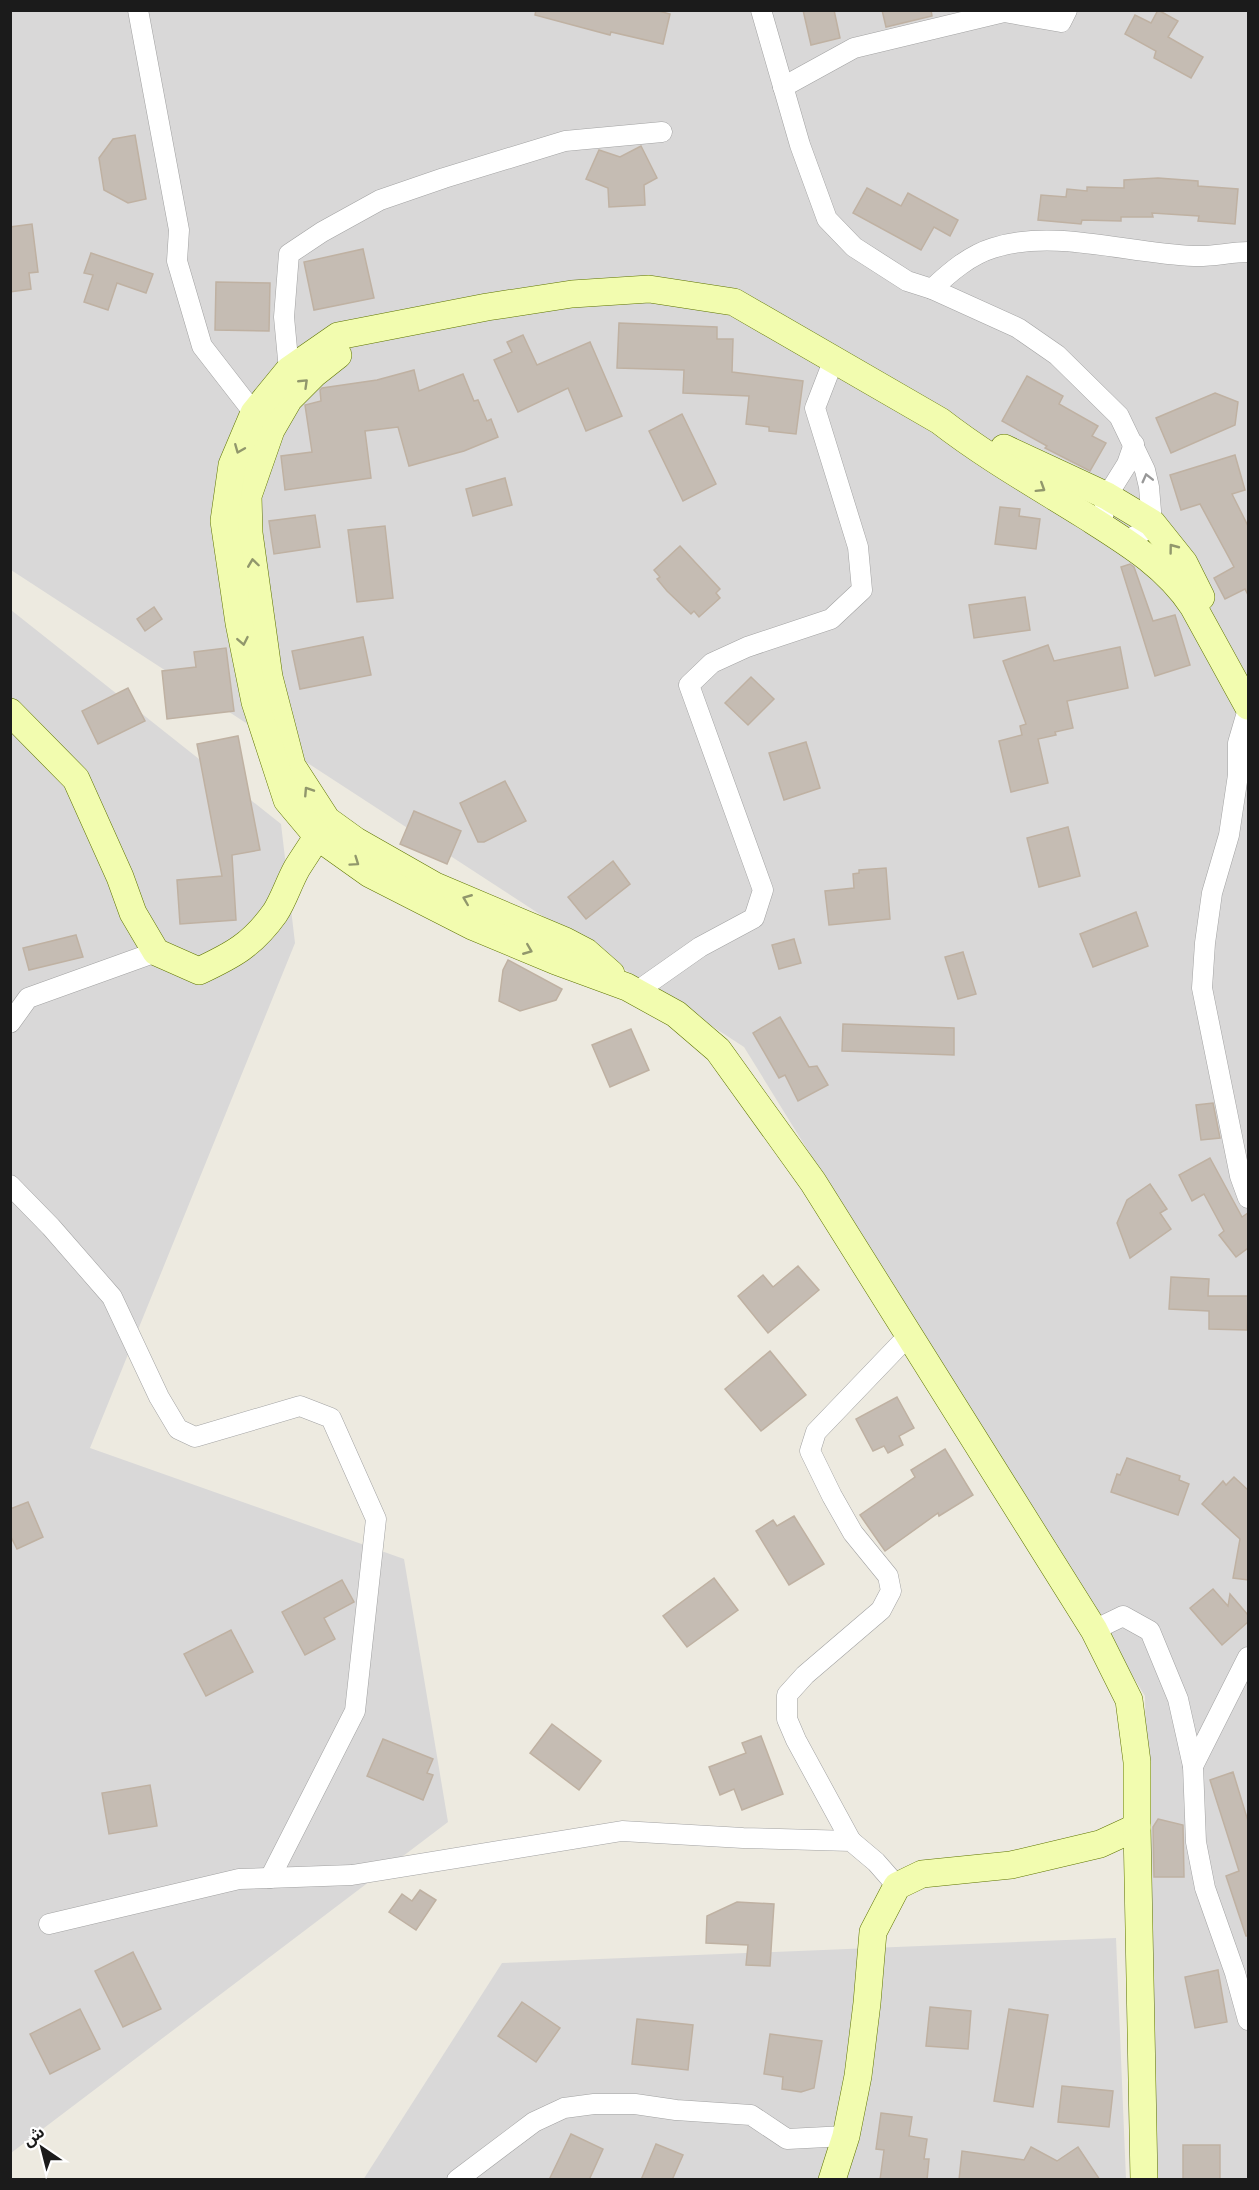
<svg xmlns="http://www.w3.org/2000/svg" width="1259" height="2190" viewBox="0 0 1259 2190" font-family="'Golos Text','Noto Sans Arabic',sans-serif">
<style>
.residential{fill:#d9d8d8}
.building{fill:#c5bcb3;stroke:#bfb1a2;stroke-width:1.5}
.lines{fill:none;stroke-linecap:round;stroke-linejoin:round}
.street-casing{stroke:#a2a2a2;stroke-width:21}
.secondary-casing{stroke:#5e7400;stroke-width:28}
.street{stroke:#fff;stroke-width:20}
.secondary{stroke:#f2fcaf;stroke-width:27}
.oneway{stroke:#91976c}
.oneway2{stroke:#989898}
</style>
<rect width="100%" height="100%" fill="#edeae0"/>
<g class="residential">
<polygon points="10,11 1248,11 1248,2179 1153,2179 1145,1696 744,1047 11,570"/>
<polygon points="11,610 281,824 295,943 90,1448 404,1559 448,1822 11,2153"/>
<polygon points="1116,1938 1126,2179 363,2180 502,1963"/>
</g>
<g class="building">
<polygon points="536,10 655,10 670,14 663,44 611,32 610,35 535,15"/>
<polygon points="803,10 834,10 840,38 811,45"/>
<polygon points="882,10 931,10 932,16 886,27"/>
<polygon points="1158,10 1178,21 1168,37 1203,57 1191,78 1154,58 1156,51 1125,34 1135,15 1151,23"/>
<polygon points="135,135 146,199 128,203 104,190 99,158 113,139"/>
<polygon points="641,146 657,178 644,185 645,205 609,207 608,188 586,179 599,150 620,157"/>
<polygon points="1158,178 1198,181 1198,186 1238,189 1235,224 1198,221 1199,216 1152,213 1153,217 1121,217 1121,221 1082,220 1081,224 1038,220 1041,195 1066,197 1067,189 1087,191 1087,187 1124,188 1124,180"/>
<polygon points="867,188 901,206 908,193 958,220 950,236 934,227 921,250 853,213"/>
<polygon points="32,224 38,272 29,273 31,289 10,292 10,227"/>
<polygon points="363,249 374,298 314,310 304,262"/>
<polygon points="91,253 153,274 146,293 117,283 108,310 84,302 93,275 84,273"/>
<polygon points="216,282 270,283 269,331 215,330"/>
<polygon points="619,323 717,327 717,339 733,339 732,372 803,381 796,434 769,431 769,427 746,424 749,396 683,393 684,370 617,368"/>
<polygon points="523,335 537,365 590,342 622,416 586,431 568,388 518,412 494,360 512,352 507,342"/>
<polygon points="414,370 419,391 463,374 474,401 478,400 487,421 491,419 498,437 464,451 409,466 398,427 365,431 371,478 285,490 281,456 312,452 305,405 321,401 320,390 322,388 377,380"/>
<polygon points="1027,376 1063,396 1059,404 1098,426 1092,436 1106,443 1090,471 1045,448 1047,446 1002,421"/>
<polygon points="1215,393 1238,402 1235,425 1171,453 1156,418"/>
<polygon points="682,414 716,484 683,501 649,431"/>
<polygon points="1235,455 1245,490 1232,494 1248,526 1248,595 1245,589 1225,599 1214,578 1234,567 1200,504 1181,510 1170,475"/>
<polygon points="505,478 512,505 473,516 466,489"/>
<polygon points="1000,507 1020,509 1019,516 1040,519 1036,549 995,544"/>
<polygon points="315,515 320,547 274,554 269,521"/>
<polygon points="385,526 393,598 357,602 348,530"/>
<polygon points="680,546 720,589 716,593 720,598 699,617 694,611 691,614 667,591 657,579 660,577 654,570"/>
<polygon points="1130,564 1134,567 1153,621 1175,615 1190,665 1155,676 1121,567"/>
<polygon points="1025,597 1030,630 974,638 969,605"/>
<polygon points="154,607 162,619 145,631 137,619"/>
<polygon points="363,637 371,675 300,689 292,651"/>
<polygon points="1048,645 1054,661 1120,647 1128,688 1067,701 1073,728 1055,732 1056,735 1038,739 1048,783 1011,792 999,741 1022,735 1020,726 1026,724 1003,661"/>
<polygon points="226,648 234,711 167,719 162,671 196,667 194,652"/>
<polygon points="751,677 774,699 748,725 725,703"/>
<polygon points="128,688 145,721 98,744 82,711"/>
<polygon points="238,736 260,850 232,855 236,920 180,924 177,880 222,876 197,744"/>
<polygon points="806,742 820,788 784,800 769,753"/>
<polygon points="505,781 526,821 484,842 478,842 460,803"/>
<polygon points="414,811 461,831 447,864 400,844"/>
<polygon points="1068,827 1080,876 1039,887 1027,838"/>
<polygon points="613,861 630,884 586,919 568,897"/>
<polygon points="886,868 890,919 829,925 825,891 854,888 853,874 859,873 859,870"/>
<polygon points="1136,912 1148,946 1093,967 1080,934"/>
<polygon points="76,935 83,957 29,970 23,948"/>
<polygon points="794,939 801,963 779,969 772,945"/>
<polygon points="963,952 976,994 958,999 945,957"/>
<polygon points="508,960 562,989 556,1000 520,1011 499,1001 503,970"/>
<polygon points="780,1017 809,1067 817,1066 828,1085 798,1101 785,1075 779,1078 753,1033"/>
<polygon points="843,1024 954,1028 954,1055 842,1051"/>
<polygon points="631,1029 649,1070 610,1087 592,1045"/>
<polygon points="1213,1103 1220,1138 1201,1140 1196,1105"/>
<polygon points="1210,1158 1242,1217 1248,1213 1248,1248 1236,1257 1219,1235 1224,1231 1204,1194 1192,1201 1179,1175"/>
<polygon points="1150,1184 1167,1209 1160,1213 1171,1229 1130,1258 1117,1223 1127,1200"/>
<polygon points="798,1266 819,1290 768,1333 738,1296 763,1275 773,1287"/>
<polygon points="1171,1277 1209,1279 1208,1296 1248,1296 1247,1330 1209,1329 1209,1311 1169,1309"/>
<polygon points="770,1351 806,1395 761,1431 725,1389"/>
<polygon points="897,1397 914,1428 899,1436 903,1445 888,1453 884,1446 873,1451 856,1419"/>
<polygon points="945,1449 973,1495 939,1516 938,1513 885,1551 860,1515 915,1477 911,1470"/>
<polygon points="1127,1458 1180,1476 1179,1480 1189,1484 1178,1515 1111,1492 1117,1474 1120,1475"/>
<polygon points="1234,1477 1248,1490 1248,1580 1233,1578 1240,1539 1202,1504 1223,1481 1226,1485"/>
<polygon points="28,1502 43,1537 17,1549 10,1535 10,1509"/>
<polygon points="794,1516 824,1564 789,1585 756,1531 773,1520 777,1526"/>
<polygon points="714,1578 738,1610 687,1647 663,1616"/>
<polygon points="342,1580 354,1602 324,1618 335,1639 305,1655 282,1612"/>
<polygon points="1213,1589 1228,1606 1230,1594 1248,1615 1248,1622 1222,1645 1190,1608"/>
<polygon points="231,1630 253,1672 206,1696 184,1654"/>
<polygon points="552,1724 601,1761 579,1790 530,1753"/>
<polygon points="761,1736 783,1794 742,1810 734,1789 720,1795 709,1767 746,1753 742,1743"/>
<polygon points="383,1739 433,1759 427,1773 433,1775 423,1800 367,1776"/>
<polygon points="1233,1772 1248,1821 1248,1936 1246,1936 1226,1876 1239,1871 1210,1780"/>
<polygon points="150,1785 157,1826 109,1834 102,1793"/>
<polygon points="1158,1819 1183,1825 1184,1877 1154,1877 1153,1827"/>
<polygon points="420,1890 436,1900 416,1930 389,1912 402,1894 412,1901"/>
<polygon points="737,1902 774,1904 770,1966 746,1965 748,1945 706,1943 707,1916"/>
<polygon points="133,1952 161,2009 123,2027 95,1971"/>
<polygon points="1218,1970 1227,2022 1195,2028 1185,1977"/>
<polygon points="522,2002 560,2028 536,2062 498,2036"/>
<polygon points="930,2007 971,2011 968,2049 926,2046"/>
<polygon points="80,2009 100,2049 50,2074 30,2034"/>
<polygon points="1009,2009 1048,2015 1033,2107 994,2101"/>
<polygon points="637,2019 693,2025 688,2070 632,2064"/>
<polygon points="770,2034 822,2041 814,2088 801,2092 782,2089 783,2077 764,2074"/>
<polygon points="1062,2086 1113,2091 1109,2127 1058,2122"/>
<polygon points="881,2113 912,2117 909,2136 927,2139 924,2159 929,2159 927,2180 880,2180 884,2150 876,2149"/>
<polygon points="571,2134 603,2149 589,2180 549,2180"/>
<polygon points="656,2144 683,2155 672,2180 641,2180"/>
<rect x="1183" y="2145" width="37" height="35"/>
<polygon points="1031,2147 1057,2161 1078,2147 1100,2180 959,2180 962,2151 1024,2160"/>
</g>
<g class="lines">
<g class="street-casing">
<g id="street">
<polyline points="138,10 179,230 177,261 202,346 254,413"/>
<polyline points="761,10 800,145 827,219 854,247 907,281 932,289 1018,328 1057,355 1119,416 1145,470 1149,487 1152,523 1148,529 1125,541"/>
<polyline points="783,87 854,48 1004,12 1061,22 1067,10"/>
<path d="M932 289C950 272 970 255 993 248 1055 228 1129 254 1194 256 1212 257 1230 252 1248 252"/>
<polyline points="289,370 284,317 289,254 322,232 380,200 444,178 565,141 662,132"/>
<polyline points="1103,527 1103,515 1107,496 1127,464 1134,444"/>
<polyline points="1248,709 1238,743 1238,775 1229,835 1212,893 1205,943 1202,988 1240,1176 1248,1198"/>
<polyline points="636,992 700,947 754,918 763,890 689,685 712,663 747,647 831,619 862,590 858,547 815,408 834,359"/>
<polyline points="10,1023 28,998 156,952"/>
<polyline points="10,1185 51,1227 112,1297 159,1397 178,1429 195,1437 300,1406 331,1418 376,1519 355,1711 270,1878"/>
<polyline points="1094,1630 1123,1616 1150,1631 1178,1699 1193,1766 1196,1842 1205,1888 1235,1973 1248,2020"/>
<polyline points="1193,1766 1248,1657"/>
<polyline points="851,1841 796,1740 787,1719 787,1695 805,1675 881,1610 891,1591 888,1576 853,1533 832,1496 810,1451 816,1432 909,1335"/>
<polyline points="49,1924 239,1879 352,1875 622,1831 743,1838 851,1841 876,1862 897,1886"/>
<polyline points="457,2180 534,2122 564,2108 594,2104 635,2104 676,2110 751,2115 787,2139 846,2136"/>
</g>
</g>
<g class="secondary-casing">
<g id="secondary">
<polyline points="338,355 314,374 289,399 271,430 248,496 249,533 269,677 292,766 327,820 356,841 435,886 565,941 586,952 611,974"/>
<polyline points="1004,448 1107,496 1152,523 1184,563 1201,597"/>
<path d="M10 712 76 779 120 877 133 913 156 952 199 971C233 955 252 945 275 913 284 899 289 882 297 868 307 852 318 837 326 821"/>
<polyline points="832,2180 846,2136 858,2076 867,2003 873,1932 897,1886 922,1874 1011,1865 1100,1844 1137,1827"/>
<path d="M1144 2180 1137 1827V1762L1129 1700 1094 1630 813 1182 718 1050 676 1014 627 987 556 961 472 926 370 874 318 837 287 800 255 702 239 623 224 521 232 465 254 413 289 370 338 336 487 307 572 294 649 289 734 302 940 421C985 456 1036 485 1084 515 1125 541 1166 565 1193 606L1248 706"/>
</g>
</g>
<use href="#street" class="street"/>
<use href="#secondary" class="secondary"/>
</g>
<defs><path id="oneway-chevron" d="M-2-3.5L2.5 0L-2 3.5" fill="none" stroke-width="1.6" stroke-linecap="round" stroke-linejoin="round" transform="scale(1.5)"/></defs>
<g class="oneway">
<use href="#oneway-chevron" transform="translate(304 383) rotate(-44)"/>
<use href="#oneway-chevron" transform="translate(239 449) rotate(112)"/>
<use href="#oneway-chevron" transform="translate(1041 488) rotate(32)"/>
<use href="#oneway-chevron" transform="translate(1173 548) rotate(-127)"/>
<use href="#oneway-chevron" transform="translate(253 563) rotate(-98)"/>
<use href="#oneway-chevron" transform="translate(243 641) rotate(79)"/>
<use href="#oneway-chevron" transform="translate(308 791) rotate(-123)"/>
<use href="#oneway-chevron" transform="translate(355 862) rotate(35)"/>
<use href="#oneway-chevron" transform="translate(467 899) rotate(-158)"/>
<use href="#oneway-chevron" transform="translate(528 950) rotate(22)"/>
</g>
<use class="oneway2" href="#oneway-chevron" transform="translate(1147 478) rotate(-104)"/>
<rect width="1259" height="2190" fill="none" stroke="#1b1b1b" stroke-width="24"/>
<g transform="translate(42 2148) rotate(325)" stroke="#ffffff" stroke-width="4.5" paint-order="stroke">
<path d="M0-4.5L10 22L0 15L-10 22Z" fill="#1b1b1b"/>
<text y="-9" font-size="16" font-weight="bold" text-anchor="middle" fill="#1b1b1b">ش</text>
</g>
</svg>
